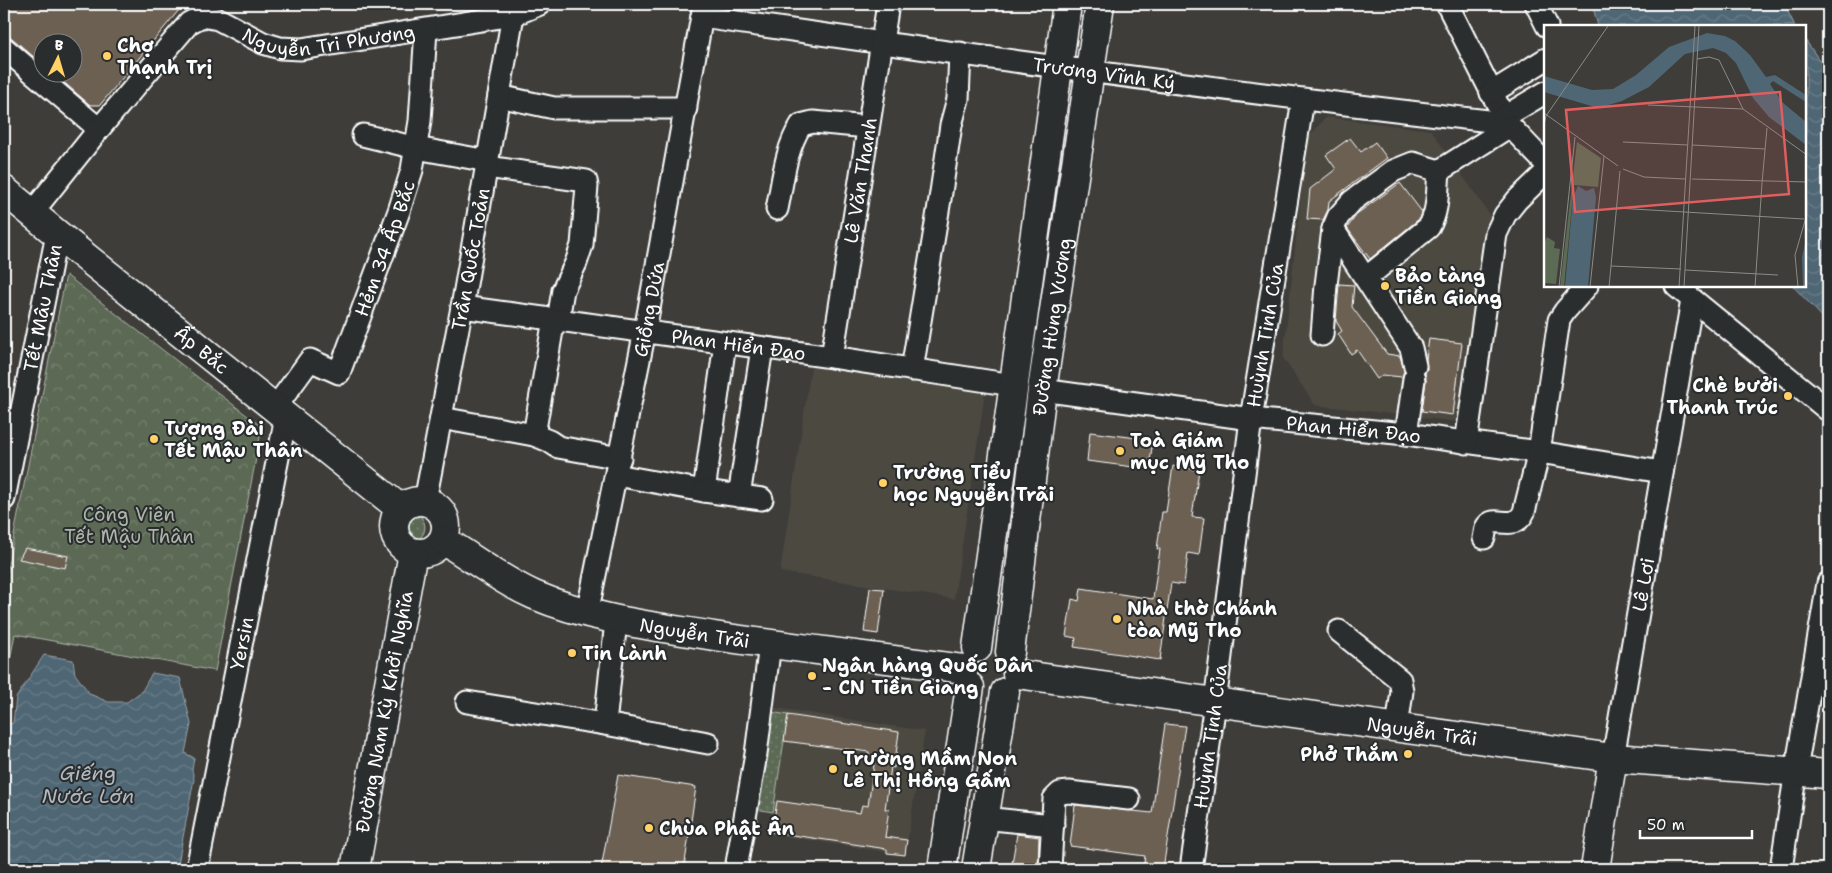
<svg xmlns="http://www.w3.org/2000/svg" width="1832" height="873" viewBox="0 0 1832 873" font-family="'Shantell Sans',sans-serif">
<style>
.built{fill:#4c4841}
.grass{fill:url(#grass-dots);stroke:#aeb5aa}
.park{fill:url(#park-crowns);stroke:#aeb5aa}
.water{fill:url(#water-waves);stroke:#95a3ac}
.building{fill:#6c6153;stroke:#fff}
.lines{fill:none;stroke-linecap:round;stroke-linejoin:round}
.minor-casing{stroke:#fff;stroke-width:25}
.major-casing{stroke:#fff;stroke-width:31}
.minor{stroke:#2a2d2e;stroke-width:21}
.major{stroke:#2a2d2e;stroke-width:28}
.poi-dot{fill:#ffd166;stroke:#2a2d2e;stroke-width:2}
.labels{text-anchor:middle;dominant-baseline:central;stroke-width:4;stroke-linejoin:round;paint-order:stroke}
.street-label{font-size:19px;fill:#fff;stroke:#2a2d2e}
.poi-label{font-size:19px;font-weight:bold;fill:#fff;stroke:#2a2d2e;text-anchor:start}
.park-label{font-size:19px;fill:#aeb5aa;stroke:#2a2d2e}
.water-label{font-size:20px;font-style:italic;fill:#b0bac0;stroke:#2a2d2e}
.inset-road{fill:none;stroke:#8b8b88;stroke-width:1}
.view{fill:#e05e5e;fill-opacity:0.15;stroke:#e05e5e;stroke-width:2.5}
.inset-edge{fill:none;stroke:#fff;stroke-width:2.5}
</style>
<defs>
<pattern id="grass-dots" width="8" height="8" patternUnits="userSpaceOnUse" patternTransform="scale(1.25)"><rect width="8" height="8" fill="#5c6b54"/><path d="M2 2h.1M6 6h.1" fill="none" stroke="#74816e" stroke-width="1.8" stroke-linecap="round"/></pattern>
<pattern id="park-crowns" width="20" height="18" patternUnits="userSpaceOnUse" patternTransform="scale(1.25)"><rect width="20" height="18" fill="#5c6b54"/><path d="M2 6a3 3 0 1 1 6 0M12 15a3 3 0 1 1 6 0" fill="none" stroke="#74816e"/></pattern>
<pattern id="water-waves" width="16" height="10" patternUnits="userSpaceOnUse" patternTransform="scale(1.25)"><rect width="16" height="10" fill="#4f6674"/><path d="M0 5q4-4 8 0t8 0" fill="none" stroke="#697d89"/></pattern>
</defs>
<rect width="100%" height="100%" fill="#3e3d39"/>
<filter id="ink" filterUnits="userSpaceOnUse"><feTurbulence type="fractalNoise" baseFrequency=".02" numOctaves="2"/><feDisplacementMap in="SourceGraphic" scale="10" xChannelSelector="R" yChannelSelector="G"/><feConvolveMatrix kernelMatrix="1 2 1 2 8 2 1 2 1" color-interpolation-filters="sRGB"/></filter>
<g filter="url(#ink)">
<g class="built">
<polygon points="1326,117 1431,130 1490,215 1459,422 1315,405 1283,358 1307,139"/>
<polygon points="811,367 985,393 954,599 780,572"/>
<polygon points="757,705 925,731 905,855 769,834 772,812"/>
</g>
<g class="grass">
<circle cx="410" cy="527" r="15"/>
<polygon points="759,710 788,715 773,812 743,807"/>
</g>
<polygon class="park" points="66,275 262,427 215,671 15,634 4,691 4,585"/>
<g class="water">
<polygon points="1592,4 1784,4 1795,26 1598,26"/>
<polygon points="1806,41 1828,73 1828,323 1793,286 1806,286"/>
<polygon points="44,655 73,660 75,674 90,694 108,702 127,702 142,691 152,673 180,678 191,724 185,753 194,758 192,770 194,779 177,869 4,869 4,725 13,723 16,698"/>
</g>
<g class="building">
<polygon points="4,4 184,4 100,105 90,105 52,72 72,72 72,42 42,42 42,64 12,38 4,36"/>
<polygon points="1350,138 1361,152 1375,142 1387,158 1329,201 1328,210 1323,220 1307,219 1310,189 1336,169 1326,155"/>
<polygon points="1400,183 1422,212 1421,216 1419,219 1370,259 1347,228 1358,213"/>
<polygon points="1339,284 1354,285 1352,307 1387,354 1400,356 1404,371 1402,377 1382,375 1377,379 1357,350 1351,354 1338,334 1342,331 1336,321"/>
<polygon points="1429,339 1462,343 1453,415 1422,411 1426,381 1425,373 1427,369 1426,359"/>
<polygon points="1090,432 1153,440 1149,469 1087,461"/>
<polygon points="1173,466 1199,470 1192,517 1204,518 1199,555 1188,553 1184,585 1171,583 1160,660 1074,647 1076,638 1066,636 1072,599 1079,601 1081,588 1153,599 1160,549 1157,549 1162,512 1166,512"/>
<polygon points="25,548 68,556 65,568 19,559"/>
<polygon points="870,588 884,589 878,634 864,632"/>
<polygon points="788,715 899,732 894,768 891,767 885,809 889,809 885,837 907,840 905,855 887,853 887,849 772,832 777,801 860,813 862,805 868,806 874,765 868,764 869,752 784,741"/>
<polygon points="1165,724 1185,726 1163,869 1143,869 1145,856 1070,846 1075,805 1152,813"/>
<polygon points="618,775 696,787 684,869 601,869"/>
<polygon points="1017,834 1039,837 1038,869 1011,869"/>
</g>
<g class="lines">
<g class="minor-casing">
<g id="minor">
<polyline points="1447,4 1507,123 1546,164"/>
<polyline points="1536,4 1547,26"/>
<path id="s1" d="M702 17C970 56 1238 93 1507 123"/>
<polyline points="4,48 99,129"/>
<polyline points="1491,93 1546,59"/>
<polyline points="499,96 554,108 686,108"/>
<polyline points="1504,117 1546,92"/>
<polyline points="363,135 416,148 488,161"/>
<polyline points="487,167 586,181 587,186 582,245 576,263 563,290 558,320"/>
<path d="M777 209C783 181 785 150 801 125L813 122 868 127"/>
<path id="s2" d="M31 214 99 129 189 23 202 16 218 19 263 43 280 48 301 49 513 15 540 4"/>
<path d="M1366 278 1429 227C1439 210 1437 190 1439 171"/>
<polyline points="1676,286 1828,410"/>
<path id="s3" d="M462 307 832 357 1013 385"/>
<polyline points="1322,335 1326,285 1333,229"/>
<path id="s4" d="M832 357 888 4"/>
<polyline points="1415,366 1411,348 1333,229 1338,217 1352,201 1393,171 1413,163 1439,171 1510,126"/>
<polyline points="912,370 940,199 951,125 958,99 960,53"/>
<path id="s5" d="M1042 390 1251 419 1406 434 1539 452 1662 472"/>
<path id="s6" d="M275 408 310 360 339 373 399 211 412 170 420 121 426 30"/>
<polyline points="441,418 534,435 549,441 558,447 620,458"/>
<polyline points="1406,434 1414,379"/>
<polyline points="534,435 554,319"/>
<polyline points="1466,443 1496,234 1505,215 1517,200 1546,172"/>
<polyline points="616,475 704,491 725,343"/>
<polyline points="704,491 762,499"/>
<polyline points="739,496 762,348"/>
<path id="s7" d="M4 499 57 234"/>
<path id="s8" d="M425 501 462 307 513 15"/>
<path d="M1484 538C1485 535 1485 529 1487 526 1495 514 1514 533 1524 512L1539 452 1559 320 1565 311 1587 286"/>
<path id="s9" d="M587 614 645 331 704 5"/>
<polyline points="616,621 605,724 708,743"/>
<polyline points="1339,631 1400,680 1402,691 1397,728"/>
<polyline points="467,702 605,724"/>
<path id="s10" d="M1613 758 1692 300"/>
<polyline points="983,818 1053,825"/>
<path id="s11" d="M197 869 286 417"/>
<polyline points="736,869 756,754 770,644"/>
<polyline points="1050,869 1054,799 1060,793 1069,792 1129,799"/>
<path id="s12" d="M1191 869 1215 703 1251 419 1303 100"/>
<polyline points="1781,869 1796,770 1828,583"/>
</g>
</g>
<g class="major-casing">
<g id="major">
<path id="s13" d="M4 190 57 234 401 509"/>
<circle cx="420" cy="527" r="26"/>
<path id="s14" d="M443 540C473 558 502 581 534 595 591 619 652 626 714 636 797 648 881 658 964 669"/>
<polyline points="977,648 1067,4"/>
<path id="s15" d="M1010 652 1042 390 1100 4"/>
<path id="s16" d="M1017 674 1613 758 1828 774"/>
<path id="s17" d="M355 869 413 553"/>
<polyline points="942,869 970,687"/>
<polyline points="976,869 1005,692"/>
<polyline points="1595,869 1613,758"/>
</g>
</g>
<use href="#minor" class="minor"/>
<use href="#major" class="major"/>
</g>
</g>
<g class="poi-dot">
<circle cx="107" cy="56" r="5"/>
<circle cx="1385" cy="286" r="5"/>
<circle cx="1788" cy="396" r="5"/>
<circle cx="154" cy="439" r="5"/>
<circle cx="1120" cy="451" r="5"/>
<circle cx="883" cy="483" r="5"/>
<circle cx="1117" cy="619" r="5"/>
<circle cx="572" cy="653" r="5"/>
<circle cx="812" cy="676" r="5"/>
<circle cx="1408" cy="754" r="5"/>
<circle cx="833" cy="769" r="5"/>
<circle cx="649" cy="828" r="5"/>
</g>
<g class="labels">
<g class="street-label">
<text stroke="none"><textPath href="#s2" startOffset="396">Nguyễn Tri Phương</textPath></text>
<text stroke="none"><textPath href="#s1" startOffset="406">Trương Vĩnh Ký</textPath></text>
<text stroke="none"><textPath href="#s4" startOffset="179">Lê Văn Thạnh</textPath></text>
<text stroke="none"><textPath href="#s6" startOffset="224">Hẻm 34 Ấp Bắc</textPath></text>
<text stroke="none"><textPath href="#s8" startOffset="246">Trần Quốc Toản</textPath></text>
<text stroke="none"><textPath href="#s7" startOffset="195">Tết Mậu Thân</textPath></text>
<text stroke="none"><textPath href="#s9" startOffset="311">Giồng Dứa</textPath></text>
<text stroke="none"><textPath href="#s15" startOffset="328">Đường Hùng Vương</textPath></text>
<text stroke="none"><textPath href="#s12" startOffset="539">Huỳnh Tịnh Của</textPath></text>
<text stroke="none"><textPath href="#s3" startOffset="279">Phan Hiển Đạo</textPath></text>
<text stroke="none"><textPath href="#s13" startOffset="254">Ấp Bắc</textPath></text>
<text stroke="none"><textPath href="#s5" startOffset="314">Phan Hiển Đạo</textPath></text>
<text stroke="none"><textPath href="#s10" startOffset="176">Lê Lợi</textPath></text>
<text stroke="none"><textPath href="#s14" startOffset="272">Nguyễn Trãi</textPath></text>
<text stroke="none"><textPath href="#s11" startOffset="230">Yersin</textPath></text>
<text stroke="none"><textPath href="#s17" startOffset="160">Đường Nam Kỳ Khởi Nghĩa</textPath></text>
<text stroke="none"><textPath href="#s16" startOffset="409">Nguyễn Trãi</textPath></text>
<text stroke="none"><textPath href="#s12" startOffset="134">Huỳnh Tịnh Của</textPath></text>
</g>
<g class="poi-label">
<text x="117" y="45">Chợ<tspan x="117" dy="22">Thạnh Trị</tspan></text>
<text x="1395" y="275">Bảo tàng<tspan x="1395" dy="22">Tiền Giang</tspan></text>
<text x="1778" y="385" text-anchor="end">Chè bưởi<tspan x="1778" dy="22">Thanh Trúc</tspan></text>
<text x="164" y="428">Tượng Đài<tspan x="164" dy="22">Tết Mậu Thân</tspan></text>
<text x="1130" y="440">Toà Giám<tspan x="1130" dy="22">mục Mỹ Tho</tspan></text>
<text x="893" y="472">Trường Tiểu<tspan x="893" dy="22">học Nguyễn Trãi</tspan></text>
<text x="1127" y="608">Nhà thờ Chánh<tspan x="1127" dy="22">tòa Mỹ Tho</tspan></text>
<text x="582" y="653">Tin Lành</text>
<text x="822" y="665">Ngân hàng Quốc Dân<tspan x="822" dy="22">- CN Tiền Giang</tspan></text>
<text x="1398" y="754" text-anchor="end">Phở Thắm</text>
<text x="843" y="758">Trường Mầm Non<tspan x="843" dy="22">Lê Thị Hồng Gấm</tspan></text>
<text x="659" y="828">Chùa Phật Ân</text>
</g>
<g class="park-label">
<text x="129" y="514">Công Viên<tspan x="129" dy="22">Tết Mậu Thân</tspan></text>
</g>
<g class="water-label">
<text x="88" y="773">Giếng<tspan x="88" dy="23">Nước Lớn</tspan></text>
</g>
</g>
<g transform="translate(1544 25)">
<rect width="262" height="262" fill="#3e3d39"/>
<path d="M33 117 57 133 54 162 30 160 20 262H16Z" fill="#5c6b54"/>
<path d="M3 212 11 217 10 223 16 224 12 259 0 258V219Z" fill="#5c6b54"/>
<path d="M163 8 181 11 191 16 206 30 222 52 231 50 262 70V77L229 56 226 59 238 77 262 97V120L225 92 209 73 192 38 182 28 169 23 141 29 105 62 78 76 54 83 0 67V51L48 65 69 64 92 50 125 22ZM34 161 42 166 50 163 52 172 44 262H21L29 172ZM262 214V262H259L258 232Z" fill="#4f6674"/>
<path class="inset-road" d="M153 34 165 32 175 35 199 84 263 130M104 80 199 84M0 88 74 141M0 100 2 91 64 1M79 117 144 120M148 120 221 124M79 144 100 152 141 154M148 154 263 157M218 158 223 103M72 183 260 194M67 241 137 244M141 245 234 250M15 262 31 112M46 262 60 131M65 262 76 146M135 262 151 1M140 262 155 1M211 262 218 158M254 262 251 230 263 189"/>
<path class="view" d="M236 67 245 169 31 187 22 85Z"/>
<rect width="262" height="262" class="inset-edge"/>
</g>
<rect width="1832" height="873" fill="none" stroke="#2a2d2e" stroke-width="20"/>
<rect x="10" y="10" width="1812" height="853" fill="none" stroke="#fff" stroke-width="2" filter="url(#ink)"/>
<g transform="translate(58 58) rotate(5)"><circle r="24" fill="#2a2d2e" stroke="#7f8182"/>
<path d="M0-4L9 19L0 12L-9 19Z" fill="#ffd166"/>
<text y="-8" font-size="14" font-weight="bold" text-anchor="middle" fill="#ffffff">B</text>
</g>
<path d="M1640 830v8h112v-8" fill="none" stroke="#ffffff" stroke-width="2.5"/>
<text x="1647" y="830" font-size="15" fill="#ffffff" stroke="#2a2d2e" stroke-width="4" paint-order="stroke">50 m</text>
</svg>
